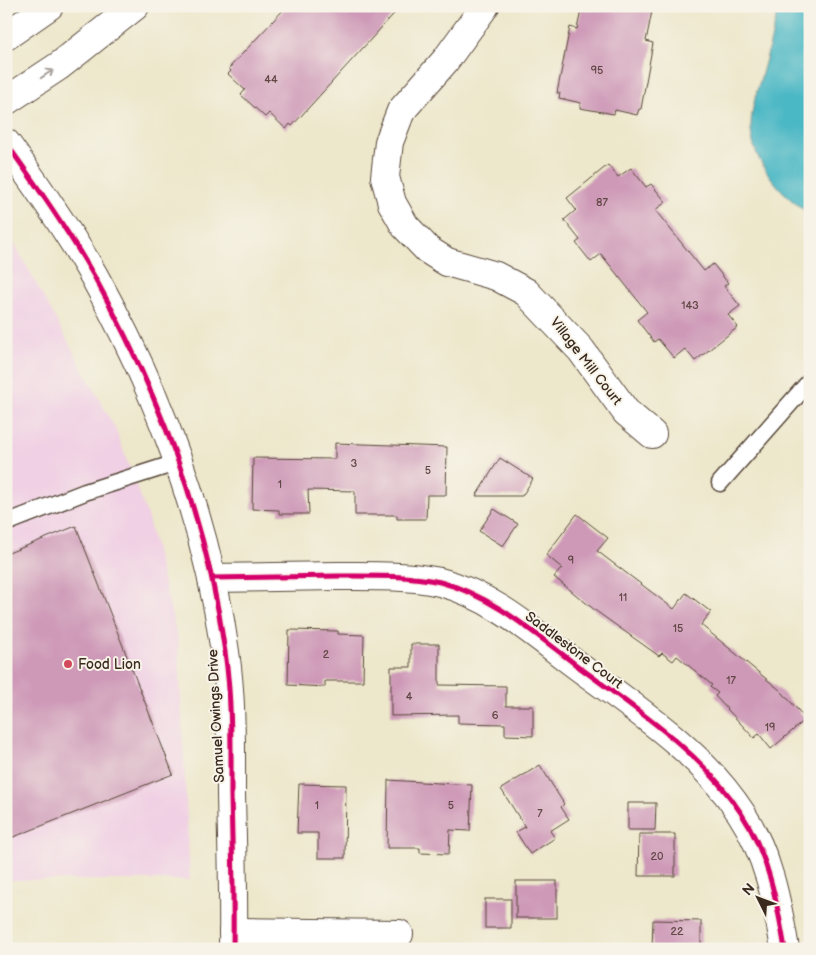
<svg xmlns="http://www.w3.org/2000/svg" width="816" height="955" viewBox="0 0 816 955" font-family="'Balsamiq Sans',sans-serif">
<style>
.built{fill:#f0d0e4}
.water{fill:#4bb8c5;stroke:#437172}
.building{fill:#ce99b7}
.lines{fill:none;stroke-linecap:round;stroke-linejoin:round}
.service-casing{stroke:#564638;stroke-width:19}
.minor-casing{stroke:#564638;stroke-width:30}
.secondary-casing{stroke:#564638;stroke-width:30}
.service{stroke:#fff;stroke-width:16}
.minor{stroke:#fff;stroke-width:28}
.secondary{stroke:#fff;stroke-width:28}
.cycleway-casing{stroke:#f7f3e8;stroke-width:8}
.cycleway{stroke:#d6006c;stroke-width:5}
.oneway{stroke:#a79f9a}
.poi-dot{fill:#d1495b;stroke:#f7f3e8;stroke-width:2}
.labels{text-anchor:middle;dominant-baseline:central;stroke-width:4;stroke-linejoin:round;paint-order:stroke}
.number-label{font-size:11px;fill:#604644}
.street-label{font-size:14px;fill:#3b2a1e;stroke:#f7f3e8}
.poi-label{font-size:14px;fill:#3b2a1e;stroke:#f7f3e8;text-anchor:start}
</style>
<rect width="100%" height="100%" fill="#f7f3e8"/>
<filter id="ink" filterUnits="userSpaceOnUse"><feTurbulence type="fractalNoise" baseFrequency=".02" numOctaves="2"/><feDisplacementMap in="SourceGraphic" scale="10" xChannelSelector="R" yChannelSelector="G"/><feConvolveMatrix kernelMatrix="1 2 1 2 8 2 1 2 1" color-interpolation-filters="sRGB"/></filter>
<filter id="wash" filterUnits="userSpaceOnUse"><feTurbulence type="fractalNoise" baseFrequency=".0096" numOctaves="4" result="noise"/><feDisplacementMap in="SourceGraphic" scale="20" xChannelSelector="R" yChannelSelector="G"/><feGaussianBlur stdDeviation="1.12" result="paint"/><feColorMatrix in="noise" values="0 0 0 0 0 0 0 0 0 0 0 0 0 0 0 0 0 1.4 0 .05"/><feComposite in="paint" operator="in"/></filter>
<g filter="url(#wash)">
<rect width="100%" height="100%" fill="#ede7cb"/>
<polygon class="built" points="6,228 115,428 147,515 178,640 190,880 6,880"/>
<path class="water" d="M779 6H810V214C783 197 751 161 751 127 751 108 758 88 763 70 769 49 774 28 779 6Z"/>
<g id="blocks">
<g class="building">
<polygon points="287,6 401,6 292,126 290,124 286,129 269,113 265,117 241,95 245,90 228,74 231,71 229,68"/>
<polygon points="582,6 653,6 646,41 653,43 641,109 639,109 637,115 615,110 614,114 580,108 581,103 559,98 560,93 557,93 570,27 577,29"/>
<polygon points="608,165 618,177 631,168 646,187 651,184 666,202 655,210 704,271 713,264 728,283 724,286 740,306 728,315 738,327 695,361 685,349 674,358 658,339 654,342 637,320 647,312 601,254 591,262 576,243 580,240 564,220 576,210 567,198"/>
<polygon points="335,443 447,447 446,495 427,495 426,519 397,519 397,515 355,515 355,491 308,490 309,514 279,514 279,510 252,509 253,458 335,459"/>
<polygon points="500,458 533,479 522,496 476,496"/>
<polygon points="494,509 518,524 503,546 479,531"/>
<polygon points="577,514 608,538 597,551 674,609 686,593 711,612 701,625 781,691 806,719 771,749 759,734 754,738 715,696 718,693 710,687 712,685 677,656 673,661 662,653 659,656 596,611 554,577 562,568 546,555"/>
<polygon points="76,526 173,774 6,840 6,554"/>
<polygon points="289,630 338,631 338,634 364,635 363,681 325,681 325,687 288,685"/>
<polygon points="411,644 439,644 439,685 506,686 506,706 533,706 533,736 505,735 505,724 458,723 458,715 391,716 391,667 411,667"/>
<polygon points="540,765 564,804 561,807 569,819 550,831 555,838 530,854 516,832 525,827 501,789"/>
<polygon points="388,780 472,785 470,831 450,830 449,854 420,853 420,848 387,848"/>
<polygon points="299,784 346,785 345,858 318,858 318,833 297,833"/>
<polygon points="628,803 656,803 655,830 628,830"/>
<polygon points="639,834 675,834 675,876 638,876"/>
<rect x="516" y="881" width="41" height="37"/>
<rect x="485" y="899" width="26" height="29"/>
<polygon points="653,920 701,921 701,949 652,949"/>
</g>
</g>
</g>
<g filter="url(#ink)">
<use href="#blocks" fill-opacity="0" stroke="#564638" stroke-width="1"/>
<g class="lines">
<g class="service-casing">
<g id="service">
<polyline points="720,483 810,381"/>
<polyline points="6,523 85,492 179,462"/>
</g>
</g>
<g class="minor-casing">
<g id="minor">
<polyline points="485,6 445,61 401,111 389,142 385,177 392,203 405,226 428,250 447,262 496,276 526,292 581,350 626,412 652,434"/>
<path d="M6 143C37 186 68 230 94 276 158 392 207 520 225 652 232 699 231 747 231 794 232 845 234 897 233 949"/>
<path d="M212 578C254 577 296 577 338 576 371 576 406 575 440 582 491 595 534 633 575 664 634 708 700 750 741 813 768 854 777 901 785 949"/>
<polyline points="233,932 399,934"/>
</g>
</g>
<g class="secondary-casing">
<g id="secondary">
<polyline points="6,36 49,6"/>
<polyline points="6,101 59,66 135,6"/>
</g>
</g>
<use href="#service" class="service"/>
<use href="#minor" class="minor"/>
<use href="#secondary" class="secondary"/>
<g class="cycleway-casing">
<g id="cycleway">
<path d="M6 143C37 186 68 230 94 276 158 392 207 520 225 652 232 699 231 747 231 794 232 845 234 897 233 949"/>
<path d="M212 578C254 577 296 577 338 576 371 576 406 575 440 582 491 595 534 633 575 664 634 708 700 750 741 813 768 854 777 901 785 949"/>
</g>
</g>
<use href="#cycleway" class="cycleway"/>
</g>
<defs><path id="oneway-shaft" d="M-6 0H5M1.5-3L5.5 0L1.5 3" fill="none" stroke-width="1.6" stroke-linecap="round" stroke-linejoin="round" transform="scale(1.25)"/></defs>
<use class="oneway" href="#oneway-shaft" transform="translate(47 74) rotate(-34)"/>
</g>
<circle class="poi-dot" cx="68" cy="664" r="5"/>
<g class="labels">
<g class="number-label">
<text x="597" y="70">95</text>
<text x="271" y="79">44</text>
<text x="602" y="202">87</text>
<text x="690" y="305">143</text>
<text x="354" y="463">3</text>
<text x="428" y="470">5</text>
<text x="280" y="484">1</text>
<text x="571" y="560">9</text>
<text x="623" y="597">11</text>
<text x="678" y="628">15</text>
<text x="326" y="654">2</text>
<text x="731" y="680">17</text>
<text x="409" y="696">4</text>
<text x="495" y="715">6</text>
<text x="770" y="727">19</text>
<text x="317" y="805">1</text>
<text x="451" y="805">5</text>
<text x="540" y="813">7</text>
<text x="657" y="856">20</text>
<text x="677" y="931">22</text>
</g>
<g class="street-label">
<text transform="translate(586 361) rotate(52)">Village Mill Court</text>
<text transform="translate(574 650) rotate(37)">Saddlestone Court</text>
<text transform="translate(216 716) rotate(-93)">Samuel Owings Drive</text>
</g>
<g class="poi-label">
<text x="78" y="664">Food Lion</text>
</g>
</g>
<rect width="816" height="955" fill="none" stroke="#f7f3e8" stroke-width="25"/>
<g transform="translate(758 898) rotate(312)" stroke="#f7f3e8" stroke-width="4" paint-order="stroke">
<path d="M0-4L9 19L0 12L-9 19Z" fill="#3b2a1e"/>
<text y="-8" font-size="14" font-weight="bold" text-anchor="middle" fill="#3b2a1e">N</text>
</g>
</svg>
